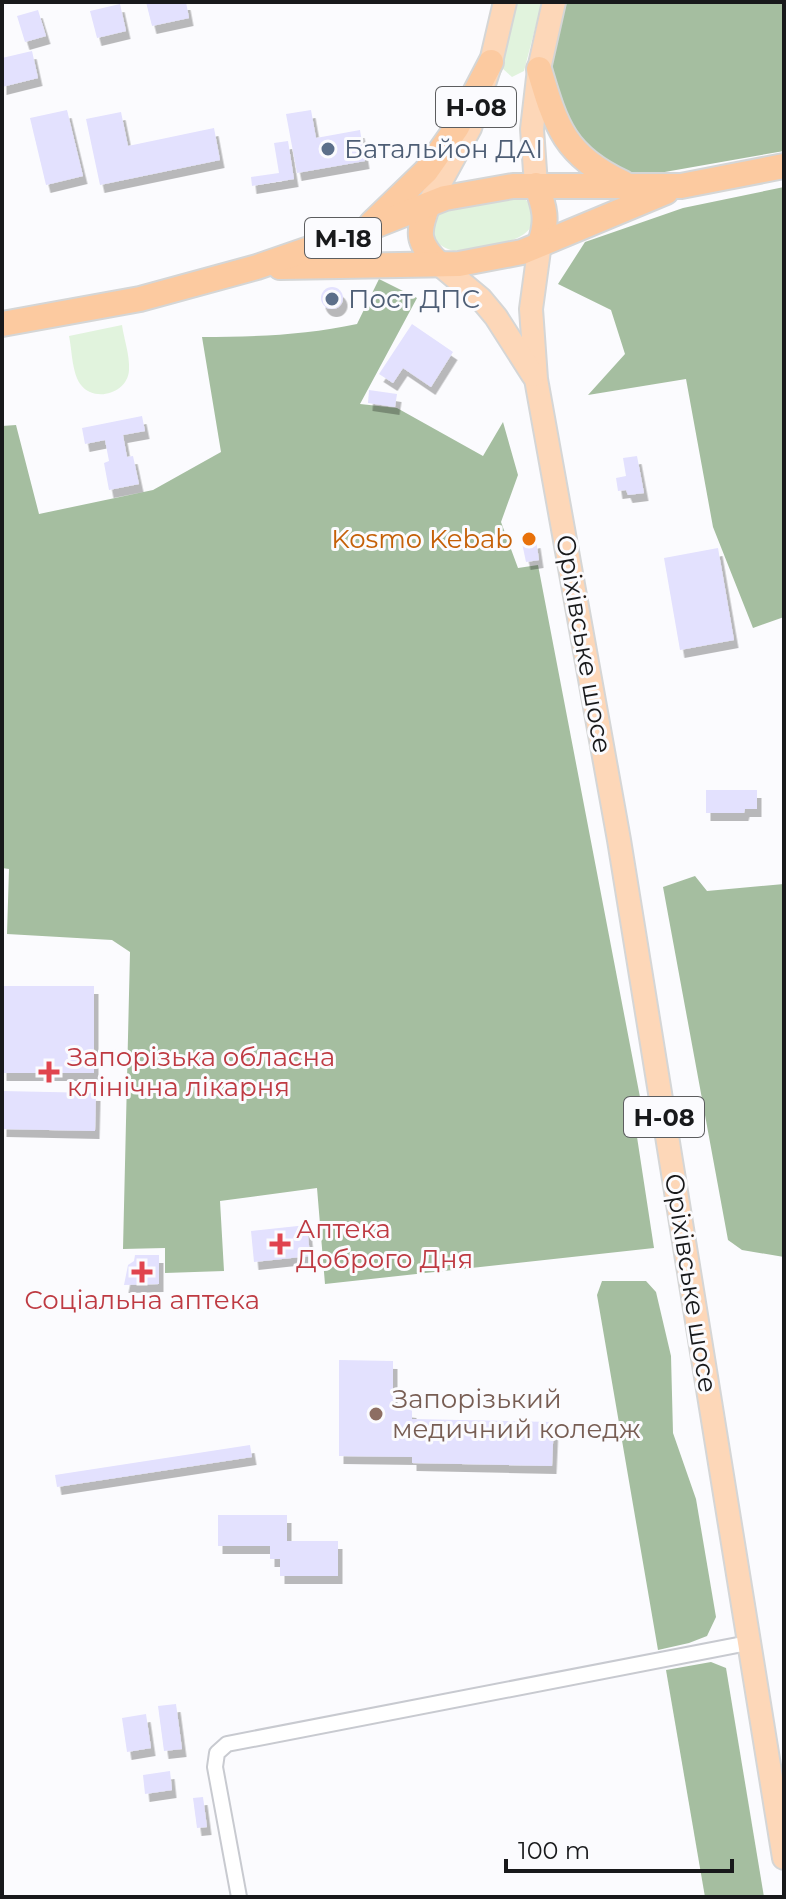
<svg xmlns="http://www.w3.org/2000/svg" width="786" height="1899" viewBox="0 0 786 1899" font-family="Montserrat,sans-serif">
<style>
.green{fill:#e1f3dd}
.forest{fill:#a5bea0}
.building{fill:#e3e1fe;filter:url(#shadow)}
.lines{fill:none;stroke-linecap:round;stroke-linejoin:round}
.minor-casing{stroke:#c8cad0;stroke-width:18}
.primary-casing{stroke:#d5d6d6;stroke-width:26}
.trunk-casing{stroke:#d5d6d6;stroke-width:28}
.minor{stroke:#fff;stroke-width:14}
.primary{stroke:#fdd7b8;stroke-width:22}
.trunk{stroke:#fccaa0;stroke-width:24}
.service-dot{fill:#5c6f8a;stroke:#fbfbfe;stroke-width:3}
.food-dot{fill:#e8710a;stroke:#fbfbfe;stroke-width:3}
.health-dot{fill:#e0444e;stroke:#fbfbfe;stroke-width:3}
.education-dot{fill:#8d6e63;stroke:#fbfbfe;stroke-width:3}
.labels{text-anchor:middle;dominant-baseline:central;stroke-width:6;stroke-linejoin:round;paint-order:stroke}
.shield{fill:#fbfbfe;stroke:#5c5d5f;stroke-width:2}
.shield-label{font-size:24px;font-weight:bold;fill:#18191b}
.service-label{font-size:26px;fill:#4e5e75;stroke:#fbfbfe;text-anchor:start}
.food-label{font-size:26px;fill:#c56008;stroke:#fbfbfe;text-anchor:end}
.street-label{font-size:26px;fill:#18191b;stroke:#fbfbfe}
.health-label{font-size:26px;fill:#be3a42;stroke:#fbfbfe;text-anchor:start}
.education-label{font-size:26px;fill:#785e54;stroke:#fbfbfe;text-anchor:start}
</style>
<defs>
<filter id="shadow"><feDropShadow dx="4.5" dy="8" stdDeviation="0" flood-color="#0004"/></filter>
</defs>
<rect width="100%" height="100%" fill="#fbfbfe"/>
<g class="green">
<polygon points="516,2 542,2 524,71 512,77 502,68"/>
<path d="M519 195C527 200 531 204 533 214 538 246 476 247 454 251 431 245 431 232 436 212Z"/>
<path d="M122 325C124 339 130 356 129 370 128 393 95 403 81 385 72 374 72 350 69 336Z"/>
</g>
<g class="forest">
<polygon points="563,2 784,2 784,151 642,176 602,165 574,143 548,60"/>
<polygon points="784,187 784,617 753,628 713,527 686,379 588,395 625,354 611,310 558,284 585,242 683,208"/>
<path d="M379 279 417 298 360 404 397 408 483 456 503 422 518 475 501 522 518 568 538 565 644 1118 637 1137 654 1248 325 1284 317 1188 220 1201 224 1271 165 1273V1248L123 1249 130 952 112 940 7 934 9 869 2 868V426L16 425 39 514 153 490 221 452 202 337C255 337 306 335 357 324Z"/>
<polygon points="695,876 707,891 784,884 784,1257 742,1250 728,1240 663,887"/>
<polygon points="602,1281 646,1281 656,1292 671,1356 673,1433 696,1499 716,1617 707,1636 689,1643 658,1650 597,1295"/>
<polygon points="711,1662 726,1668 764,1897 705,1897 666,1670"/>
</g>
<g class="building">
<polygon points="146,2 186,2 189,18 152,26"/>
<polygon points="120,4 126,31 97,38 90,11"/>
<polygon points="38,10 46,36 25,42 17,16"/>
<polygon points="32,51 38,78 2,87 2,58"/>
<polygon points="67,110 83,176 46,185 30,118"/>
<polygon points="311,110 316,138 360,130 365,161 297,173 286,114"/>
<polygon points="121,112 128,146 214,128 220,160 100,185 86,119"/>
<polygon points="288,141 294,179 252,186 251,177 279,173 274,143"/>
<circle cx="332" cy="298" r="11"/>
<polygon points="412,324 453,352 431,387 403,368 393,383 379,374"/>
<polygon points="369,390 397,394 395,407 368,403"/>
<polygon points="142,416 145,431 123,435 127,457 133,456 139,484 109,490 104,463 109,461 105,440 85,444 82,428"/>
<polygon points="637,456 644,493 628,495 626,490 618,491 616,478 626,476 623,458"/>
<polygon points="536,540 539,560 526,562 522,543"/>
<polygon points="718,548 734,640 680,650 664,558"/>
<polygon points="706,790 757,790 757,809 745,809 744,813 706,813"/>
<rect x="2" y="986" width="92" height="87"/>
<polygon points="2,1091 96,1093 95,1131 2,1129"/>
<polygon points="307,1225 310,1256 254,1262 251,1231"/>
<polygon points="135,1255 159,1255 159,1284 124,1285 128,1265 134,1261"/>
<polygon points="339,1360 393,1361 393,1408 412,1410 412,1419 554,1422 552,1466 412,1463 412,1457 339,1456"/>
<polygon points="250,1445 252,1457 57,1487 55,1475"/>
<polygon points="218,1515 287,1515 287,1541 338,1541 338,1576 280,1576 280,1559 270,1559 270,1546 218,1546"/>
<polygon points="176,1704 182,1749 164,1751 158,1706"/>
<polygon points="146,1714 151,1748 127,1752 122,1718"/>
<polygon points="170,1771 172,1790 145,1794 143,1775"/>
<polygon points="203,1797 207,1827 197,1828 193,1798"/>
</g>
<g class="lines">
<g class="minor-casing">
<polyline id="minor" points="239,1897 215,1767 217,1753 227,1744 748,1643"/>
</g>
<g class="primary-casing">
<g id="primary">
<polyline points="536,185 532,129 539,69 554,2"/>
<polyline points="428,205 470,128 491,62 505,2"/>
<polyline points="540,243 531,309 536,379 619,840 784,1858"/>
<polyline points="439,264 481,299 496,317 533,375"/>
</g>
</g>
<g class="trunk-casing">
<g id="trunk">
<path d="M539 69C556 127 565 156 623 183"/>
<path d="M536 185C545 207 548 221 540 243"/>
<path d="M428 205C417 233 417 243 439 264"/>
<polyline points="372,223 426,171 457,127 491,62"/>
<polyline points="280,267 459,264 522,252 666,192"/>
<polyline points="2,324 140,299 257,267 364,230 445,198 513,186 681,186 784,166"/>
</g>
</g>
<use href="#minor" class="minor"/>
<use href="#primary" class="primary"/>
<use href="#trunk" class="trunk"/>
</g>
<g class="service-dot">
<circle cx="328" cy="149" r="8"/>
<circle cx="332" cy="299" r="8"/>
</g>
<circle class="food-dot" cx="529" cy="539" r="8"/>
<g class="health-dot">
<path d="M45 1060h8v8h8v8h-8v8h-8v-8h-8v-8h8z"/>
<path d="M276 1232h8v8h8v8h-8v8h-8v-8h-8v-8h8z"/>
<path d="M138 1260h8v8h8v8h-8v8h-8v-8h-8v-8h8z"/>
</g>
<circle class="education-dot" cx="376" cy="1414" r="8"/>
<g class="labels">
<g class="shield">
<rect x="436" y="87" width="80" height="40" rx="6"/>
<rect x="305" y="218" width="76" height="40" rx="6"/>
<rect x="624" y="1097" width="80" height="40" rx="6"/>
</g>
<g class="shield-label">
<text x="476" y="107">Н-08</text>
<text x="343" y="238">М-18</text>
<text x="664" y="1117">Н-08</text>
</g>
<g class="service-label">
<text x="344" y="149">Батальйон ДАI</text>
<text x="348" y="299">Пост ДПС</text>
</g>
<g class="food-label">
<text x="513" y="539">Kosmo Kebab</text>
</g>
<g class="street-label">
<text transform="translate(584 644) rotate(80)">Оріхівське шосе</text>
<text transform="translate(691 1283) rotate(81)">Оріхівське шосе</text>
</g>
<g class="health-label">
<text x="67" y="1057">Запорізька обласна<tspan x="67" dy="30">клінічна лікарня</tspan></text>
<text x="296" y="1229">Аптека<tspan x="296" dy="30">Доброго Дня</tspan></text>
<text x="142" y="1300" text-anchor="middle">Соціальна аптека</text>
</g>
<g class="education-label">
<text x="392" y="1399">Запорізький<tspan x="392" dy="30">медичний коледж</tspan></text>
</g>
</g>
<rect width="786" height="1899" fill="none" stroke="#18191b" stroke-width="8"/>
<path d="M506 1859v12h226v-12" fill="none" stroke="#18191b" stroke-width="4"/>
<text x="518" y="1859" font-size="24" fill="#18191b" stroke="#fbfbfe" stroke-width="6" paint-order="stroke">100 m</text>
</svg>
